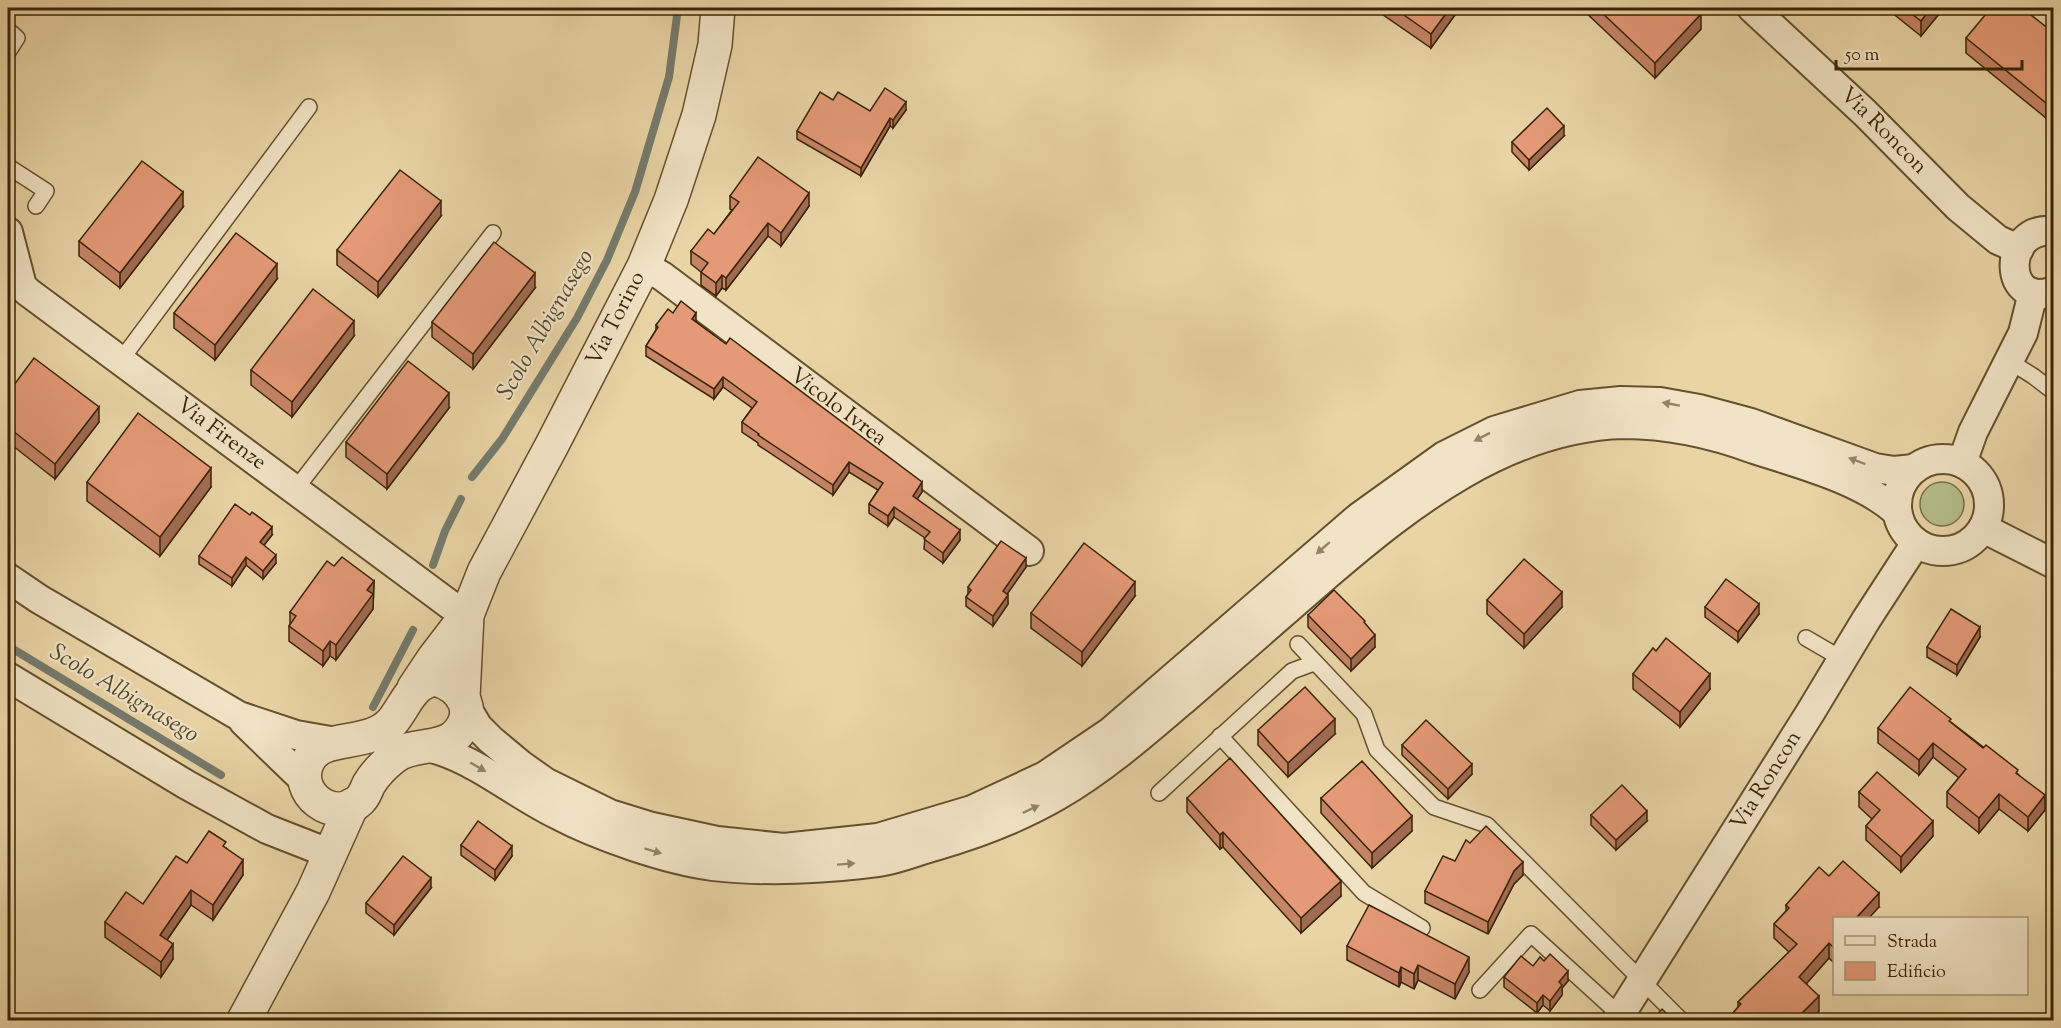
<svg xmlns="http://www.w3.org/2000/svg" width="2061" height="1028" viewBox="0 0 2061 1028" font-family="'Sorts Mill Goudy',serif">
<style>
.green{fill:#b4bd88;stroke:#787046;stroke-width:1.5}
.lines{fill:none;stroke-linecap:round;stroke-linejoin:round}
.stream{stroke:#757b6d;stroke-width:8}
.service-casing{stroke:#66502d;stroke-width:18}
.minor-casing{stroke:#66502d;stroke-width:32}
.tertiary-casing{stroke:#66502d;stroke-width:36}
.service{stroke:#f1e3c5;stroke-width:15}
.minor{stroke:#f1e3c5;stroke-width:28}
.tertiary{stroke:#f1e3c5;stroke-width:33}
.wall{fill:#c48466;stroke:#3b2405;stroke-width:1.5}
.shaded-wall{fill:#a06b53;stroke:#3b2405;stroke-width:1.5}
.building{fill:#e49977;stroke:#3b2405;stroke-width:1.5}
.oneway{fill:#968465}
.labels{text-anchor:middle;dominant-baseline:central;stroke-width:4.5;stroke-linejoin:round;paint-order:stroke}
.street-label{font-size:22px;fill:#3b2405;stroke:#f1e3c5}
.water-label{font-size:24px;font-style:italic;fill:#534830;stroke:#f1e3c5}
</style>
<rect width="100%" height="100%" fill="#e9d4a6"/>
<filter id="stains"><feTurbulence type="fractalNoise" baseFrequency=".00333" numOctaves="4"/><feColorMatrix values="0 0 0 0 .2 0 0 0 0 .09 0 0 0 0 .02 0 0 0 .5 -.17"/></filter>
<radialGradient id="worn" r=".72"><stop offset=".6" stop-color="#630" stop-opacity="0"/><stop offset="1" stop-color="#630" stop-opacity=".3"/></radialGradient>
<circle class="green" cx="1942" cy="504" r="22"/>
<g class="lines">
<g class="stream">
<polyline points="472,477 502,439 577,318 607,260 635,192 669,77 678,8"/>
<polyline points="433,565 445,531 461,499"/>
<polyline points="8,646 221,775"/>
<polyline points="373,707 413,630"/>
</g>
<g class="service-casing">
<g id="service">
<polyline points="8,30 17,38 8,52"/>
<polyline points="8,170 12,169 46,191 36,206"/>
<polyline points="121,360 309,107"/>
<polyline points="2009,361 2033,376 2054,392"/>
<polyline points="295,490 493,233"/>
<polyline points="1806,638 1842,659"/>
<polyline points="1298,644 1364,714 1377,750 1434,807 1487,825 1681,1020"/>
<polyline points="1220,736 1364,893 1422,928"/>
<polyline points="1159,793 1292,671 1314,663"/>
<polyline points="1480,990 1531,934 1620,1015"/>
</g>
</g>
<g class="minor-casing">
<g id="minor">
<path id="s1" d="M1752 8 1865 113 1958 207 1998 240 2019 249"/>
<path d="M2054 231C2000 225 2003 311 2054 291"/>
<path id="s2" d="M8 232 22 286 28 292 449 604 467 615"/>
<path id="s3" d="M644 266 662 276 1029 551"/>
<circle cx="1943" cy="505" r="46"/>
<polyline points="1962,463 1973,432 2023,333 2033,293"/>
<polyline points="1983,528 2054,564"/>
<polyline points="8,578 39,599 239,716 296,735 336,742"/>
<polyline points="8,677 187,785 267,829 318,849"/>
<polyline points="466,707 478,727 491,740 521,765 545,782 610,814 652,827 717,841 784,848 878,838 972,810 1045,776 1110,732 1359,517 1444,456 1494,431 1580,405 1621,401 1660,402 1699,409 1751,423 1875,468 1894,471 1914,469"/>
<polyline points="244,722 304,780"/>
<path d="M424 746C474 757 511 792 556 814 597 836 667 860 713 866 765 872 828 869 879 862 898 859 917 851 935 846 977 834 1019 818 1057 796 1105 768 1147 731 1189 695 1235 655 1281 615 1327 575 1411 503 1508 427 1624 424 1668 424 1713 434 1754 449 1800 464 1862 480 1897 512"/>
<path id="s4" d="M1617 1020 1810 713 1866 620 1916 543"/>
</g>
</g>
<g class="tertiary-casing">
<g id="tertiary">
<path d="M435 679C464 686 479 715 454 737 438 750 412 743 394 757 385 764 375 774 369 784 366 790 365 795 360 800 334 825 292 793 308 761 322 732 368 749 392 722 406 705 411 683 435 679Z"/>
<path id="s5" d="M414 688 434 658 467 615 484 572 552 445 644 266 671 200 699 115 715 45 718 8"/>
<polyline points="463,697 467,615"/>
<polyline points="244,1020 313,892 352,805"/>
</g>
</g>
<use href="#service" class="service"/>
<use href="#minor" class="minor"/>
<use href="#tertiary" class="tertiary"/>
</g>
<g class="wall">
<polygon points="1379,8 1460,8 1431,48 1379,12"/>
<polygon points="1581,8 1694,8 1701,29 1655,78"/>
<polygon points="1886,8 1944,8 1921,36"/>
<polygon points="2054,33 2046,118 1966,53 1966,38"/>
<polygon points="906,110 893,128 890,126 861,176 797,139 797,131 870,111"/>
<polygon points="1564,136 1529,170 1512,152 1512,142"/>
<polygon points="730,196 809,206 781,246 768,236 726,290 722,288 716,296 701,285 701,272 691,264 691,251 714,234 732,210 730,209"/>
<polygon points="183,207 120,288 79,256 79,241"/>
<polygon points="441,216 378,297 337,265 337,250"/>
<polygon points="277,279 215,360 174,328 174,313"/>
<polygon points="535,288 473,369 432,337 432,322"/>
<polygon points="673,313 696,322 922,492 917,499 960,540 943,563 924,549 925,538 894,517 888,526 869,513 869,504 878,490 849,472 833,495 758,445 758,443 742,432 742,422 752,408 723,387 714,399 646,356 646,346 656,330 656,325"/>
<polygon points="354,336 292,417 251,385 251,370"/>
<polygon points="8,393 99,422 55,479 8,442"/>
<polygon points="449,408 387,489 346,457 346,442"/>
<polygon points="87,482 211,487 160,556 87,501"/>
<polygon points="272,535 264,545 276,563 263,579 246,565 232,586 199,564 199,556"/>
<polygon points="334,566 374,581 373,609 336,660 330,656 323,666 289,641 289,626 290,624 290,612"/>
<polygon points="1026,567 1007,594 1008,604 993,626 966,606 966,597 968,594 968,587"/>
<polygon points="1135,596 1082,666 1031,628 1031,613"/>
<polygon points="1487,600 1562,607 1524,648 1487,614"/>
<polygon points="1705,607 1759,614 1738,642 1705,617"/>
<polygon points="1308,615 1365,624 1375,647 1351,671 1308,627"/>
<polygon points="1980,637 1957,675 1927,657 1927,647"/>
<polygon points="1633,674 1710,689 1680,727 1633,689"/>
<polygon points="1951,722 2018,774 2045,810 2028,831 1999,809 1979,833 1947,807 1947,792 1959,778 1933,757 1919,775 1878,743 1878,728"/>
<polygon points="1258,730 1335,734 1288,777 1258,745"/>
<polygon points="1402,745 1472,774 1448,799 1402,755"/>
<polygon points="1859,792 1933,836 1901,872 1866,840 1866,826 1872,819 1859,807"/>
<polygon points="1187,798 1341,896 1301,933 1223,847 1220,849 1187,812"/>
<polygon points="1321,798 1412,831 1372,868 1321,813"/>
<polygon points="1591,815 1647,821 1616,850 1591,825"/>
<polygon points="1470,843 1523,875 1514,884 1488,934 1425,903 1425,891 1455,861"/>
<polygon points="461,845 512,856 495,880 461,855"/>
<polygon points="226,848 243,875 213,920 191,905 167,940 173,959 161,977 105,937 105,922 143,904 187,863"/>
<polygon points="1829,876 1879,907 1834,918 1834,963 1829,958 1806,984 1819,1011 1809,1020 1733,1020 1733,1013 1738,1007 1738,1002 1789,952 1774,938 1774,924 1786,911 1786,905"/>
<polygon points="431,888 394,935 366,913 366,903"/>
<polygon points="1347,946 1469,972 1455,999 1418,980 1414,989 1401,982 1399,987 1347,960"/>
<polygon points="1533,966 1568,981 1562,988 1562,995 1550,1011 1543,1005 1537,1013 1504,987 1504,977"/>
</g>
<g class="shaded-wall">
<polygon points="1450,8 1460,8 1431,48 1431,34"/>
<polygon points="1931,8 1944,8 1921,36 1921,21"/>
<polygon points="1701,14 1701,29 1655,78 1655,63"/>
<polygon points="2054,94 2054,109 2046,118 2046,103"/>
<polygon points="906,102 906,110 893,128 893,120"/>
<polygon points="890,118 890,126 861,176 861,168"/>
<polygon points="1564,126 1564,136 1529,170 1529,160"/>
<polygon points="183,192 183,207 120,288 120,273"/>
<polygon points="809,193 809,206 781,246 781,233"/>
<polygon points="441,201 441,216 378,297 378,282"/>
<polygon points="768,223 768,236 726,290 726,278"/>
<polygon points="277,264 277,279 215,360 215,345"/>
<polygon points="535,273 535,288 473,369 473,354"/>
<polygon points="722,275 722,288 716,296 716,283"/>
<polygon points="696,313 696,322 692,319"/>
<polygon points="354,321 354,336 292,417 292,402"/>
<polygon points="723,377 723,387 714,399 714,389"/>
<polygon points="449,393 449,408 387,489 387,474"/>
<polygon points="99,407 99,422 55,479 55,464"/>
<polygon points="849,462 849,472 833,495 833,485"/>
<polygon points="211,468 211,487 160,556 160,537"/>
<polygon points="922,482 922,492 913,505 913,496"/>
<polygon points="894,507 894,517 888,526 888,516"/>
<polygon points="272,527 272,535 260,550 260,542"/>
<polygon points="960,530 960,540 943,563 943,553"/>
<polygon points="276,555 276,563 263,579 263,571"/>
<polygon points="246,557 246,565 232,586 232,578"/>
<polygon points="1026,558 1026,567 1003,600 1003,591"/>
<polygon points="374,581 373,609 336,660 336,645 367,590"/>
<polygon points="1135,582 1135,596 1082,666 1082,652"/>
<polygon points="1562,592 1562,607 1524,648 1524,634"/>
<polygon points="1008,595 1008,604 993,626 993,616"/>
<polygon points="1759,604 1759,614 1738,642 1738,632"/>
<polygon points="1980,627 1980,637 1957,675 1957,665"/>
<polygon points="1375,635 1375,647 1351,671 1351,659"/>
<polygon points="330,641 330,656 323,666 323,651"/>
<polygon points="1710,674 1710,689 1680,727 1680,712"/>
<polygon points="1335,719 1335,734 1288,777 1288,763"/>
<polygon points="1933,743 1933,757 1919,775 1919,760"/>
<polygon points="1472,764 1472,774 1448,799 1448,789"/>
<polygon points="1999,794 1999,809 1979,833 1979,818"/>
<polygon points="2045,795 2045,810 2028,831 2028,817"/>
<polygon points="1647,811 1647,821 1616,850 1616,840"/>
<polygon points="1412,816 1412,831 1372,868 1372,853"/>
<polygon points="1933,821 1933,836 1901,872 1901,857"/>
<polygon points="1223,832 1223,847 1220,849 1220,835"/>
<polygon points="512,846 512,856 495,880 495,870"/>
<polygon points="243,860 243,875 213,920 213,905"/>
<polygon points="1523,862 1523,875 1514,884 1488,934 1488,922 1514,871"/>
<polygon points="431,878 431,888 394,935 394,925"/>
<polygon points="1341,881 1341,896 1301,933 1301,918"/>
<polygon points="191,890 191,905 160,950 160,935"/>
<polygon points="1879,893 1879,907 1869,918 1857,918 1857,917"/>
<polygon points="1829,943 1829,958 1799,992 1799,977"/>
<polygon points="173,944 173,959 161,977 161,962"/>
<polygon points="1469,957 1469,972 1455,999 1455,984"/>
<polygon points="1418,965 1418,980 1414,989 1414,974"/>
<polygon points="1401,967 1401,982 1399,987 1399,973"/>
<polygon points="1568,971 1568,981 1562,988 1562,995 1550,1011 1550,1001 1559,982"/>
<polygon points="1543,995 1543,1005 1537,1013 1537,1003"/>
<polygon points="1819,996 1819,1011 1809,1020 1795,1020"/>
</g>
<g class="building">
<polygon points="1394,8 1450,8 1431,34"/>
<polygon points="1597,8 1694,8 1701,14 1655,63"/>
<polygon points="1904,8 1931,8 1921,21"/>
<polygon points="1991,8 2022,8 2054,33 2054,94 2046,103 1966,38"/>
<polygon points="885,88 906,102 893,120 890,118 861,168 797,131 820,92 833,100 838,92 870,111"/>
<polygon points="1547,108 1564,126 1529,160 1512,142"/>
<polygon points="758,157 809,193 781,233 768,223 726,278 722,275 716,283 701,272 708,263 691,251 708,229 714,234 739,202 730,196"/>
<polygon points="142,161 183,192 120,273 79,241"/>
<polygon points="400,170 441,201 378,282 337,250"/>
<polygon points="236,233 277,264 215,345 174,313"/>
<polygon points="494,242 535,273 473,354 432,322"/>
<polygon points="313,289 354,321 292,402 251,370"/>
<polygon points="681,301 696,313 692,319 726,344 730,338 922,482 913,496 960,530 943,553 924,539 930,532 894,507 888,516 869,504 883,483 849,462 833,485 758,435 759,434 742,422 757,402 723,377 714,389 646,346 658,327 656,325 668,309 673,313"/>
<polygon points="34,358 99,407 55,464 8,427 8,393"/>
<polygon points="408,361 449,393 387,474 346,442"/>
<polygon points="138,413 211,468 160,537 87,482"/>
<polygon points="235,504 250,515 252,512 272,527 260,542 276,555 263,571 246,557 232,578 199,556"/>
<polygon points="1001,541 1026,558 1003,591 1008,595 993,616 966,597 971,590 968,587"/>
<polygon points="1084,543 1135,582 1082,652 1031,613"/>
<polygon points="342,557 374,581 367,590 373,594 336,645 330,641 323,651 289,626 296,616 290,612 327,561 334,566"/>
<polygon points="1524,559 1562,592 1524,634 1487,600"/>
<polygon points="1726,579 1759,604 1738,632 1705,607"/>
<polygon points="1334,590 1365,621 1364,622 1375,635 1351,659 1308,615"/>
<polygon points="1951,609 1980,627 1957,665 1927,647"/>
<polygon points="1666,638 1710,674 1680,712 1633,674 1653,648 1656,651"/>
<polygon points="1305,687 1335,719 1288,763 1258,730"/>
<polygon points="1910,687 1951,719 1949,721 1983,748 1986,745 2018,770 2016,773 2045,795 2028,817 1999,794 1979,818 1947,792 1966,769 1933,743 1919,760 1878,728"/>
<polygon points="1426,720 1472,764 1448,789 1402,745"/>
<polygon points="1230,758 1341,881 1301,918 1223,832 1220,835 1187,798"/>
<polygon points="1362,761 1412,816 1372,853 1321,798"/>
<polygon points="1877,772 1933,821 1901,857 1866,826 1880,810 1859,792"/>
<polygon points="1622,785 1647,811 1616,840 1591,815"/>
<polygon points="478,821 512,846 495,870 461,845"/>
<polygon points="1486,826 1523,862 1514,871 1488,922 1425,891 1443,856 1455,861 1466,840 1470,843"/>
<polygon points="209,831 226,842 223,846 243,860 213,905 191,890 160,935 173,944 161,962 105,922 126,892 143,904 176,856 187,863"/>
<polygon points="403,856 431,878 394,925 366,903"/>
<polygon points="1843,861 1879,893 1857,917 1859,918 1834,918 1834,948 1829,943 1799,977 1819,996 1795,1020 1742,1020 1733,1013 1741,1004 1738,1002 1797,944 1774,924 1789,908 1786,905 1819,867 1829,876"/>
<polygon points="1369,905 1469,957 1455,984 1418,965 1414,974 1401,967 1399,973 1347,946"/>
<polygon points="1550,954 1568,971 1559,982 1562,985 1550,1001 1543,995 1537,1003 1504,977 1521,956 1533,966 1540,957 1544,961"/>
<polygon points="1662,1009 1673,1020 1652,1020"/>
</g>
<defs><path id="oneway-solid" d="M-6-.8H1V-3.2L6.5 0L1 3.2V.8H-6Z" transform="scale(1.5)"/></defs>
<g class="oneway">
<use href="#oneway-solid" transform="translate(1671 404) rotate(-170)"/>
<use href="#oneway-solid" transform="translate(1482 437) rotate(153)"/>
<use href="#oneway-solid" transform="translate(1857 461) rotate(-159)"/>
<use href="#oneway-solid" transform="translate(1323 548) rotate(139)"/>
<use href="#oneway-solid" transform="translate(478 767) rotate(30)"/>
<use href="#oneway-solid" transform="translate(1031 809) rotate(-25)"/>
<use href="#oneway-solid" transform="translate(653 851) rotate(17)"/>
<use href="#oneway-solid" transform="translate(846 864) rotate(-4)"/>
</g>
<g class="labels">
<g class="street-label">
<text stroke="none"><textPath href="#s1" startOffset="180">Via Roncon</textPath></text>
<text stroke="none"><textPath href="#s5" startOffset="422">Via Torino</textPath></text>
<text stroke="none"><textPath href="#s3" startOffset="240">Vicolo Ivrea</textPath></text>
<text stroke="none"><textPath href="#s2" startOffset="304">Via Firenze</textPath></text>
<text stroke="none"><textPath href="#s4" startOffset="282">Via Roncon</textPath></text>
</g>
<g class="water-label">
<text transform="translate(546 325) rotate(-60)">Scolo Albignasego</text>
<text transform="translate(124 694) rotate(31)">Scolo Albignasego</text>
</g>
</g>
<rect width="2061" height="1028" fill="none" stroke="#e9d4a6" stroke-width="30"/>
<rect x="9" y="9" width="2043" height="1010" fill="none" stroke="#3b2405" stroke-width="3"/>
<rect x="15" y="15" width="2031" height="998" fill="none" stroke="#3b2405" stroke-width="1.5"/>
<rect x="1833" y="917" width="195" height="78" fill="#f1e3c5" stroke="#a89778" stroke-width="1.5"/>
<rect x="1845" y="936" width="30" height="9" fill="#f1e3c5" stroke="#a89778" stroke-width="1.5"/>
<text x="1887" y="947" font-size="18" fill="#3b2405">Strada</text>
<rect x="1845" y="962" width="30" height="18" fill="#e49977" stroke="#a89778" stroke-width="1.5"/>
<text x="1887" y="977" font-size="18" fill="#3b2405">Edificio</text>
<path d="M1836 60v9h186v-9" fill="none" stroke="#3b2405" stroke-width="3"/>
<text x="1845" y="60" font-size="18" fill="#3b2405" stroke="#f1e3c5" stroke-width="4.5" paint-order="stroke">50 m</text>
<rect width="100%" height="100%" filter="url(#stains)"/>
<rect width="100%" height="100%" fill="url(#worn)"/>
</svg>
